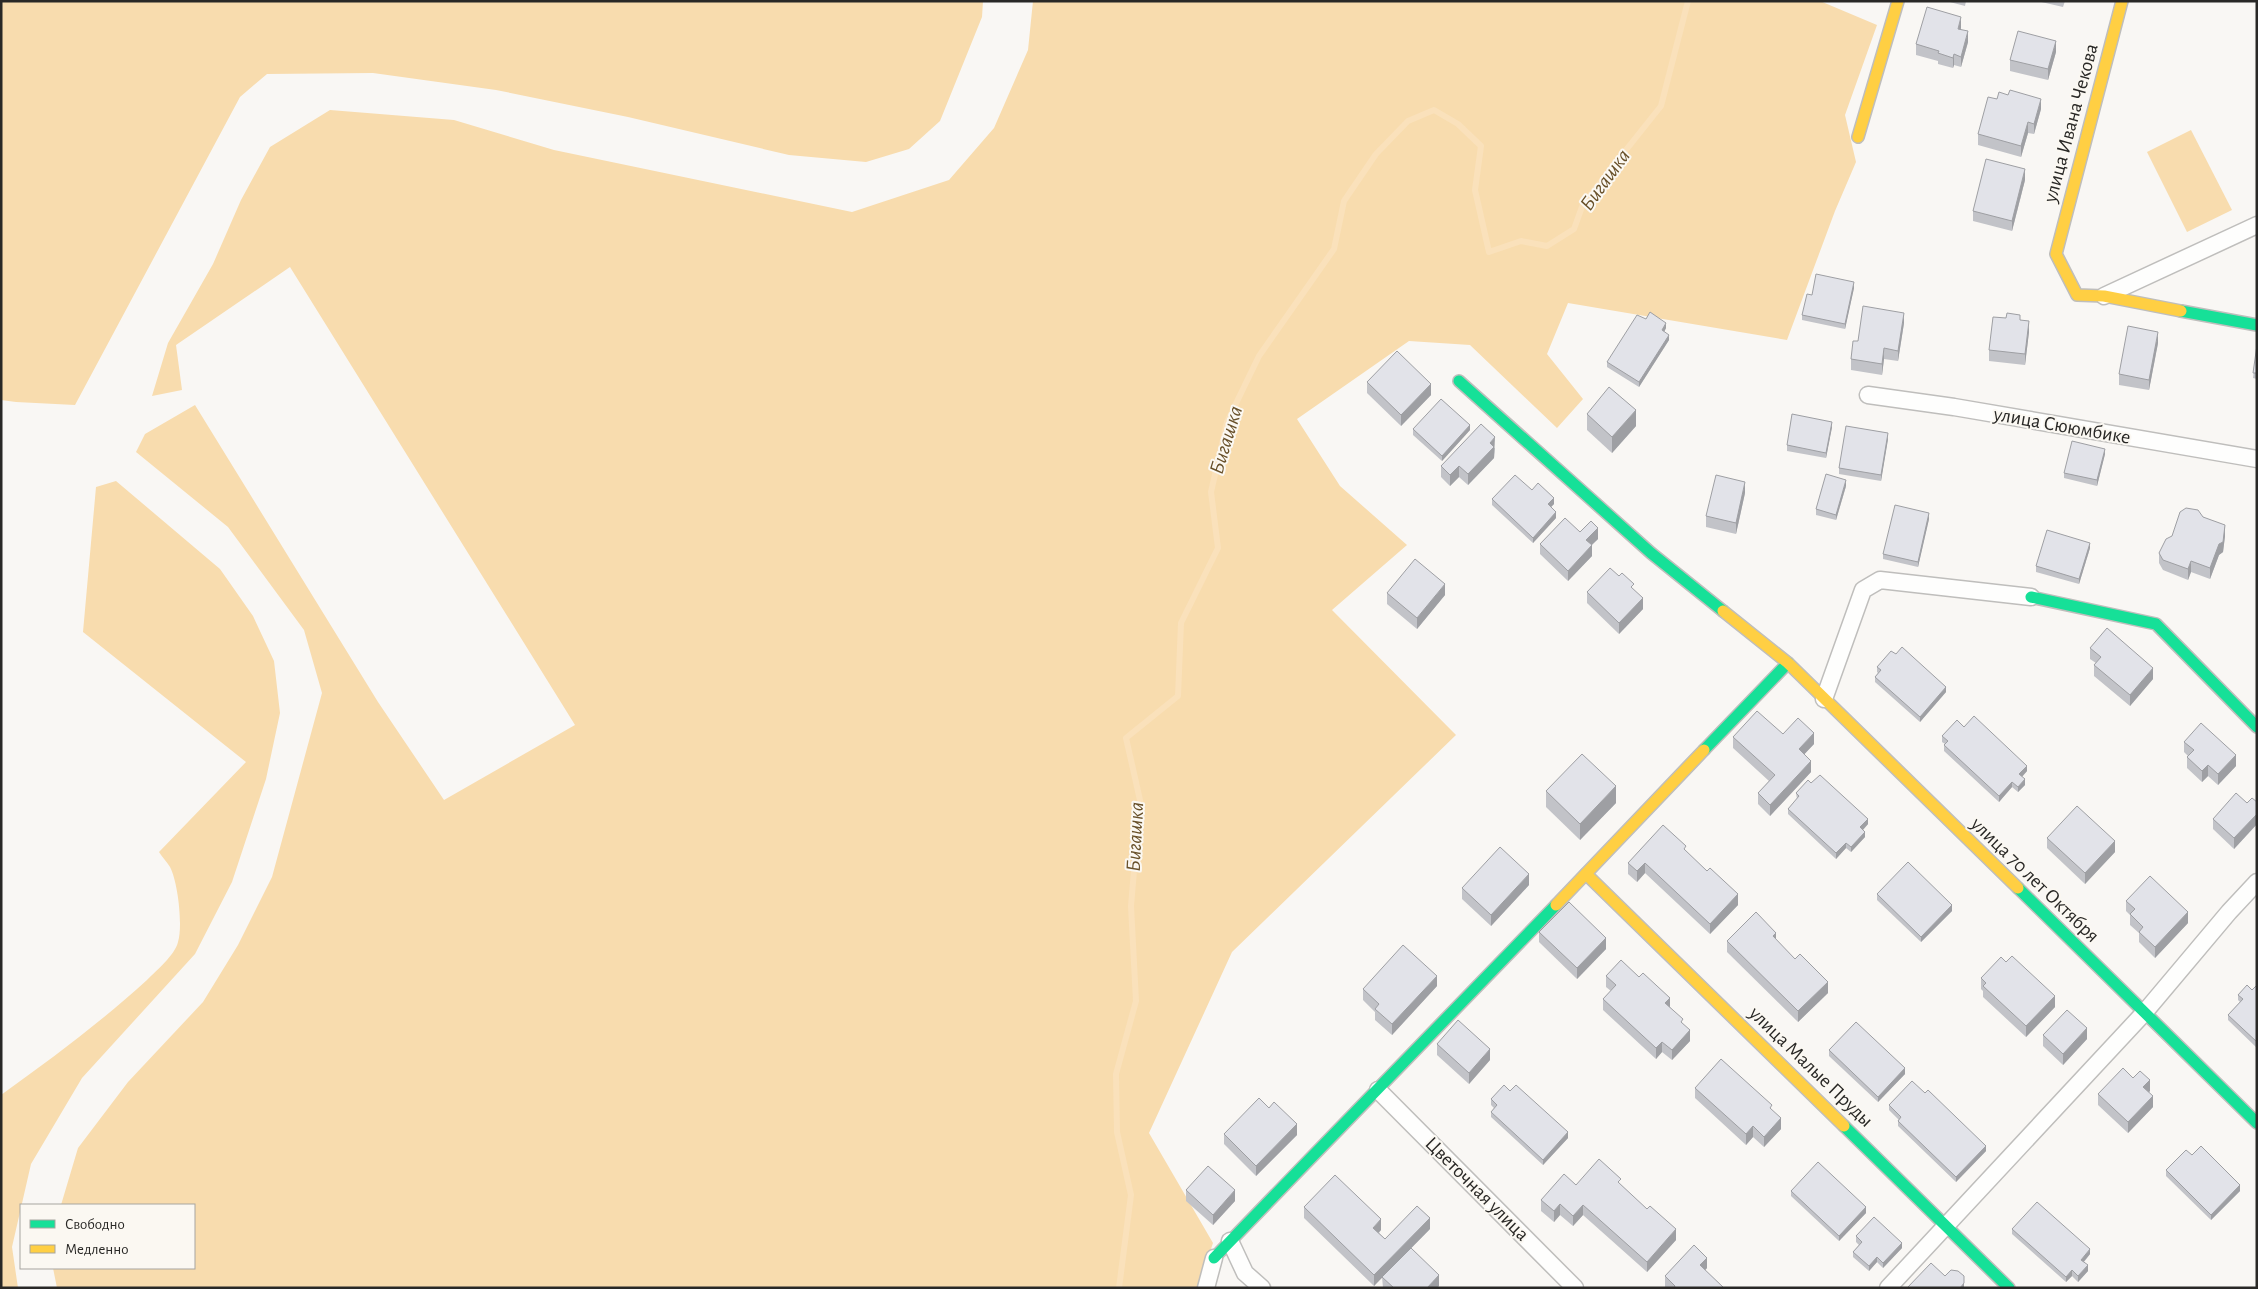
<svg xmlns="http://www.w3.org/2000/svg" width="2258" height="1289" viewBox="0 0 2258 1289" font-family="'Alegreya Sans',sans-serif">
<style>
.green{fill:#f8dcae}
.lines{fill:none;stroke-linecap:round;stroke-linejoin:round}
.stream{stroke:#fae1bb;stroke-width:6}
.street-casing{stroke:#bfbebc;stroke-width:19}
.fast-casing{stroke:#bfbebc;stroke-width:14}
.slow-casing{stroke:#bfbebc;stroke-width:14}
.street{stroke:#fefefd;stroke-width:16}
.fast{stroke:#16e098;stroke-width:11}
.slow{stroke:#ffcf43;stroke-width:11}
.wall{fill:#c2c3c8}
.shaded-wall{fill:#9e9fa3}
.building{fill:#e2e3e9;stroke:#9e9fa3}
.labels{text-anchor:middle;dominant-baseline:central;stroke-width:4;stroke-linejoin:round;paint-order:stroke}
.street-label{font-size:20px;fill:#292826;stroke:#fbf8f2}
.water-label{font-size:21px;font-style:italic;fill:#685029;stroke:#fbf8f2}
</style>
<rect width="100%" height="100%" fill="#f9f7f4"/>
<g class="green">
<polygon points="1,1 983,1 982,17 940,121 909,149 866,162 789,155 628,117 496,90 373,73 267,74 240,97 75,405 16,402 1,400"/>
<polygon points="1033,1 1820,1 1877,25 1845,115 1856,162 1835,211 1787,340 1568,303 1547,354 1583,399 1557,428 1470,345 1409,341 1297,419 1340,486 1407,545 1332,610 1456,735 1232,952 1149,1133 1213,1243 1198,1288 57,1288 53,1268 194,1268 194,1205 61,1205 78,1148 128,1082 203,1002 238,945 272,877 322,693 304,630 228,527 136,452 145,434 195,405 378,702 444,800 575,725 290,267 176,345 182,390 152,396 168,343 213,264 241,200 270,147 330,110 454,120 554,150 852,212 949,180 994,128 1028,50"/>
<polygon points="2191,130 2232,210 2187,232 2147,152"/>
<path d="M116 481 220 569 253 616 274 661 280 713 266 779 232 882 195 954 82 1078 31 1164 12 1247 18 1288H1V1095C51 1059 101 1022 147 980 156 971 175 955 178 942 183 926 178 882 170 867 167 862 162 857 159 852L246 762 83 632 96 487Z"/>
</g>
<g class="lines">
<polyline class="stream" points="1119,1288 1131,1195 1117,1132 1116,1074 1136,1001 1131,906 1140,800 1126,738 1178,696 1181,623 1218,548 1211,492 1227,422 1259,356 1334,249 1344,201 1376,154 1408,121 1434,110 1458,124 1481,146 1475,190 1489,252 1521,241 1547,246 1574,229 1583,204 1661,106 1688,1"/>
<g class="street-casing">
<g id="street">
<polyline points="2104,296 2257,225"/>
<polyline points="1868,395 1954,407 2257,459"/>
<polyline points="1824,699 1863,590 1880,580 2031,597"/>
<polyline points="1378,1090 1575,1288"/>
<polyline points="1230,1241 1245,1273 1262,1288"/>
<polyline points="1206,1288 1214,1258"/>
<polyline points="1888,1288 2144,1013 2229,912 2257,882"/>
</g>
</g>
<g class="fast-casing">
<g id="fast">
<polyline points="2181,311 2257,325"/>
<polyline points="1459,381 1651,553 1723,611"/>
<polyline points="2031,597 2156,624 2257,727"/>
<polyline points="1704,750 1788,663"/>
<polyline points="2018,888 2257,1123"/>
<polyline points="1844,1126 2009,1288"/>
<polyline points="1214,1258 1556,905"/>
</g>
</g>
<g class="slow-casing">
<g id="slow">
<polyline points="2122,1 2056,254 2077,295 2104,296 2181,311"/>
<polyline points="1858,137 1898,1"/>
<polyline points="1723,611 1788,663 2018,888"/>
<polyline points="1586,874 1844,1126"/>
<polyline points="1556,905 1704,750"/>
</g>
</g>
<use href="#street" class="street"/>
<use href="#fast" class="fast"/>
<use href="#slow" class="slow"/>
</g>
<g class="wall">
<polygon points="1946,1 1966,1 1965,6"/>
<polygon points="2037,1 2065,1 2063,7"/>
<polygon points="1961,28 1961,29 1968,42 1961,67 1954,65 1953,68 1938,64 1938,61 1916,55 1916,44"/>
<polygon points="2056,52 2048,80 2010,71 2010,60"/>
<polygon points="2041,109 2034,134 2028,133 2021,157 1978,145 1978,134"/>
<polygon points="2025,180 2012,231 1973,221 1973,211"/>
<polygon points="1854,288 1845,329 1802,320 1802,315 1812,295"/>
<polygon points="1646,319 1666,328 1664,332 1669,340 1639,387 1607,367 1607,362"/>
<polygon points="2020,320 2029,332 2025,365 1989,361 1989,350"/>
<polygon points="1904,323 1898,361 1884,359 1882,375 1851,370 1851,359 1858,341"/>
<polygon points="2158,343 2149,390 2119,385 2119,374"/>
<polygon points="2257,345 2257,379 2253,378"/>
<polygon points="1367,382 1431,395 1401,426 1367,393"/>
<polygon points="1587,414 1636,426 1612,453 1587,430"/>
<polygon points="1832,427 1826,458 1787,451 1787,445"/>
<polygon points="1413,429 1470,430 1442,461 1413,435"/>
<polygon points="1888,439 1881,481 1839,474 1839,468"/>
<polygon points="1495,448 1494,458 1468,485 1459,477 1450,486 1441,477 1441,466"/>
<polygon points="2105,454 2097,486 2064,478 2064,473"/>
<polygon points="1846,486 1836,520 1816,515 1816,509"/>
<polygon points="1532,490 1554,504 1551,507 1556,518 1533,543 1492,505 1492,499"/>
<polygon points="1745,493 1736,534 1706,527 1706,516"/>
<polygon points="2203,517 2225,536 2223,552 2219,555 2210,579 2191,572 2188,580 2163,570 2159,563 2159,553 2172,536"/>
<polygon points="1929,519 1918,567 1883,559 1883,554"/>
<polygon points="1580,532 1598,539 1592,545 1592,556 1568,581 1540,554 1540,544"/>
<polygon points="2090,548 2079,584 2036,572 2036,566"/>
<polygon points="1634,590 1643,609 1619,634 1587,603 1587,592"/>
<polygon points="1387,593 1445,595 1417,629 1387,604"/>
<polygon points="2090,648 2153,679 2130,706 2094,676 2094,665 2096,663 2090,659"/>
<polygon points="1877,667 1946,692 1920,722 1875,682 1875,677 1878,673 1877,672"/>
<polygon points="2257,673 2257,686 2256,685 2256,674"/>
<polygon points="1964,727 2027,771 2022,777 2025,785 2018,792 2012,787 1999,802 1944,751 1944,745 1945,744 1942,742 1942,736"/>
<polygon points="1783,734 1814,744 1804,754 1811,772 1770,816 1758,804 1758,793 1769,781 1733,748 1733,737"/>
<polygon points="2184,742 2236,766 2218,785 2208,776 2202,782 2187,768 2187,757 2188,756 2184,752"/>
<polygon points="1811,783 1868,824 1863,830 1865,837 1851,852 1846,848 1836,859 1788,814 1788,809 1797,799 1796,793"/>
<polygon points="1546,791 1616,803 1580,840 1546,807"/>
<polygon points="2257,802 2257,824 2234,849 2213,829 2213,819 2247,803"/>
<polygon points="2047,838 2115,852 2085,884 2047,848"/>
<polygon points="1686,851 1738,905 1710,934 1645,873 1637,882 1628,874 1628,863"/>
<polygon points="1529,885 1491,926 1462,899 1462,888"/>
<polygon points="1877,894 1952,911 1921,942 1877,900"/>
<polygon points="2126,901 2188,923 2155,958 2139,942 2139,933 2130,925 2130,915 2126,911"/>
<polygon points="1539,932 1606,949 1577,979 1539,942"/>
<polygon points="1776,940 1828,993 1798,1022 1727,952 1727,941"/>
<polygon points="1606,976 1670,1007 1683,1024 1690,1041 1672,1060 1662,1052 1656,1059 1603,1010 1603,999 1611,991 1606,987"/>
<polygon points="1981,978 2055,1007 2026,1037 1983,997 1983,991 1981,989"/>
<polygon points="2257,985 2257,1048 2228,1020 2228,1015 2240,1002 2238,1000 2238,995 2252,990"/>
<polygon points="1437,986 1392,1035 1375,1020 1375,1012 1363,1000 1363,989"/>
<polygon points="2043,1035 2087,1039 2063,1065 2043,1046"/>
<polygon points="1437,1044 1490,1060 1469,1084 1437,1055"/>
<polygon points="1829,1050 1905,1074 1878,1102 1829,1056"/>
<polygon points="2133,1078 2150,1091 2149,1092 2153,1107 2128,1133 2098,1105 2098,1094"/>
<polygon points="1695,1088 1772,1110 1781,1129 1764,1147 1753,1137 1746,1145 1695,1098"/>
<polygon points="1510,1091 1568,1138 1543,1165 1491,1117 1491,1112 1494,1108 1491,1105 1491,1099"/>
<polygon points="1889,1105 1986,1151 1956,1182 1898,1126 1898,1121 1899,1120 1889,1110"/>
<polygon points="1224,1134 1297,1135 1256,1176 1224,1144"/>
<polygon points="2166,1170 2240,1191 2211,1220 2166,1176"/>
<polygon points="1576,1185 1621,1185 1676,1240 1647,1272 1583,1215 1573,1226 1560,1215 1554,1222 1541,1211 1541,1200"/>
<polygon points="1186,1190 1235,1201 1213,1225 1186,1201"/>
<polygon points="1791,1191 1866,1213 1839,1241 1791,1196"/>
<polygon points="1304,1207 1381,1230 1379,1233 1385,1239 1430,1229 1411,1248 1439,1286 1437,1288 1383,1288 1382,1277 1374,1286 1304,1218"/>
<polygon points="2012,1229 2090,1254 2084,1262 2088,1271 2078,1282 2072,1276 2066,1282 2012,1234"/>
<polygon points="1856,1236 1902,1248 1883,1268 1877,1262 1869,1271 1853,1257 1853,1252 1859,1245 1856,1242"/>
<polygon points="1707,1268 1705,1270 1724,1288 1665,1287 1665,1276"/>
</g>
<g class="shaded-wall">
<polygon points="1961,17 1961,28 1958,39 1958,29"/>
<polygon points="1968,31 1968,42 1961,67 1961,57"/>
<polygon points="2056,41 2056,52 2048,80 2048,69"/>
<polygon points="1954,54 1954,65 1953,68 1953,58"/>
<polygon points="2041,99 2041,109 2034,134 2034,124"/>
<polygon points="2028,122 2028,133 2021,157 2021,146"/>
<polygon points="2025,169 2025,180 2012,231 2012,221"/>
<polygon points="1854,282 1854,288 1845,329 1845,324"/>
<polygon points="1904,313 1904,323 1898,361 1898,351"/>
<polygon points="2029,321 2029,332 2025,365 2025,354"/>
<polygon points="1666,323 1666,328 1662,336 1662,330"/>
<polygon points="2158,332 2158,343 2149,390 2149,380"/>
<polygon points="1669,335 1669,340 1639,387 1639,382"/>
<polygon points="1884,348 1884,359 1882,375 1882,364"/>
<polygon points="1431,384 1431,395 1401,426 1401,415"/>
<polygon points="1636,410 1636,426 1612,453 1612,437"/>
<polygon points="1832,422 1832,427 1826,458 1826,453"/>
<polygon points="1470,425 1470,430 1442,461 1442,456"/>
<polygon points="1888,433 1888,439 1881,481 1881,475"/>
<polygon points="1495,437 1494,458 1468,485 1468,474 1490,443"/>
<polygon points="2105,449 2105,454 2097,486 2097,480"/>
<polygon points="1459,466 1459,477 1450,486 1450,475"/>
<polygon points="1846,480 1846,486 1836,520 1836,515"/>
<polygon points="1745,482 1745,493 1736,534 1736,523"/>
<polygon points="1554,498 1554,504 1548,510 1548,504"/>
<polygon points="1556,512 1556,518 1533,543 1533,538"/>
<polygon points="1929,513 1929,519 1918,567 1918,562"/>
<polygon points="2225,525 2225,536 2223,552 2219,555 2210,579 2210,568"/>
<polygon points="1598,528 1598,539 1586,550 1586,540"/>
<polygon points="2090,543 2090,548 2079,584 2079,579"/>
<polygon points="1592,545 1592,556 1568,581 1568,571"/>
<polygon points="2191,561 2191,572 2188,580 2188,569"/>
<polygon points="1445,584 1445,595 1417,629 1417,618"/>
<polygon points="1643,598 1643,609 1619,634 1619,623"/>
<polygon points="2153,668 2153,679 2130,706 2130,695"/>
<polygon points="1946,687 1946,692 1920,722 1920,717"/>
<polygon points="1814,733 1814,744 1799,760 1799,749"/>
<polygon points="2236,755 2236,766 2218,785 2218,774"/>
<polygon points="1811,761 1811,772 1770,816 1770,805"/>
<polygon points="2208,765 2208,776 2202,782 2202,771"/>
<polygon points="2027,766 2027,771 2019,780 2019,774"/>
<polygon points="2025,779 2025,785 2018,792 2018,787"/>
<polygon points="2012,782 2012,787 1999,802 1999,796"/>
<polygon points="1616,786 1616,803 1580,840 1580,824"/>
<polygon points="2257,814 2257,824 2234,849 2234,838"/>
<polygon points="1868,819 1868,824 1860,833 1860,827"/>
<polygon points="1865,832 1865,837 1851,852 1851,847"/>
<polygon points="2115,841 2115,852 2085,884 2085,873"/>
<polygon points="1846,843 1846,848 1836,859 1836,853"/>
<polygon points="1645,863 1645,873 1637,882 1637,871"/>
<polygon points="1529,874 1529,885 1491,926 1491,915"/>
<polygon points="1738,894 1738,905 1710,934 1710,924"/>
<polygon points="1952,905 1952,911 1921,942 1921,937"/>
<polygon points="2188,912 2188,923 2155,958 2155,947"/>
<polygon points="1776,933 1776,944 1773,936"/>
<polygon points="1606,938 1606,949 1577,979 1577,968"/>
<polygon points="1437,976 1437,986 1392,1035 1392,1024"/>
<polygon points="1828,982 1828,993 1798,1022 1798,1011"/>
<polygon points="2055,996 2055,1007 2026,1037 2026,1026"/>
<polygon points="1670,998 1670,1009 1665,1003"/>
<polygon points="2087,1028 2087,1039 2063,1065 2063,1054"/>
<polygon points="1690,1030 1690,1041 1672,1060 1672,1050"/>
<polygon points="1662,1042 1662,1052 1656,1059 1656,1048"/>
<polygon points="1490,1049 1490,1060 1469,1084 1469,1073"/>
<polygon points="1905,1068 1905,1074 1878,1102 1878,1097"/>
<polygon points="2150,1080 2150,1091 2143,1098 2143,1087"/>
<polygon points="2153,1096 2153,1107 2128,1133 2128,1122"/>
<polygon points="1781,1118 1781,1129 1764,1147 1764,1137"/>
<polygon points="1297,1124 1297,1135 1256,1176 1256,1166"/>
<polygon points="1753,1126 1753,1137 1746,1145 1746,1134"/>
<polygon points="1568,1132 1568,1138 1543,1165 1543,1160"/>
<polygon points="1986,1146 1986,1151 1956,1182 1956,1177"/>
<polygon points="2240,1185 2240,1191 2211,1220 2211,1215"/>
<polygon points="1235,1190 1235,1201 1213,1225 1213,1215"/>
<polygon points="1560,1204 1560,1215 1554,1222 1554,1211"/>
<polygon points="1583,1205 1583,1215 1573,1226 1573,1216"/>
<polygon points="1866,1207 1866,1213 1839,1241 1839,1236"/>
<polygon points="1430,1218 1430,1229 1374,1286 1374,1275"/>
<polygon points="1381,1219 1381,1230 1373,1238 1373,1228"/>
<polygon points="1676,1229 1676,1240 1647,1272 1647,1262"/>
<polygon points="1902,1243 1902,1248 1883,1268 1883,1263"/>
<polygon points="2090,1249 2090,1254 2081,1265 2081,1260"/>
<polygon points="1877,1257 1877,1262 1869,1271 1869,1266"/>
<polygon points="1707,1258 1707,1268 1700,1276 1700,1265"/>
<polygon points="2088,1265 2088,1271 2078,1282 2078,1276"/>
<polygon points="2072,1270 2072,1276 2066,1282 2066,1277"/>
<polygon points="1439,1275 1439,1286 1437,1288 1427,1288"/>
<polygon points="1964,1283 1964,1288 1960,1288"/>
</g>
<g class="building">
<polygon points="1927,7 1961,17 1958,29 1968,31 1961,57 1954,54 1953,58 1938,53 1939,51 1916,44"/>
<polygon points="2018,31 2056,41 2048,69 2010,60"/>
<polygon points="2010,90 2041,99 2034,124 2028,122 2021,146 1978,134 1988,97 1997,99 1999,92 2008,95"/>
<polygon points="1986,159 2025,169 2012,221 1973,211"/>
<polygon points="1816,274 1854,282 1845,324 1802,315 1807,294 1812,295"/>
<polygon points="1863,306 1904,313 1898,351 1884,348 1882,364 1851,359 1853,341 1858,341"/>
<polygon points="1650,312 1666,323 1662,330 1669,335 1639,382 1607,362 1637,315 1646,319"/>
<polygon points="2007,313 2020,315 2020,320 2029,321 2025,354 1989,350 1993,317 2006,318"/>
<polygon points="2128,326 2158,332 2149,380 2119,374"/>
<polygon points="2257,345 2257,373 2253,373"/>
<polygon points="1397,351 1431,384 1401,415 1367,382"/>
<polygon points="1609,387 1636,410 1612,437 1587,414"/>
<polygon points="1441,399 1470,425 1442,456 1413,429"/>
<polygon points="1792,414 1832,422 1826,453 1787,445"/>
<polygon points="1481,424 1495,437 1490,443 1494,447 1468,474 1459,466 1450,475 1441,466"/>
<polygon points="1846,426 1888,433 1881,475 1839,468"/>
<polygon points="2072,441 2105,449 2097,480 2064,473"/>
<polygon points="1826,474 1846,480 1836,515 1816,509"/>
<polygon points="1515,475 1532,490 1538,483 1554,498 1548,504 1556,512 1533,538 1492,499"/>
<polygon points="1716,475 1745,482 1736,523 1706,516"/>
<polygon points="1895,505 1929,513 1918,562 1883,554"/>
<polygon points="2186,508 2198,510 2203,517 2225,525 2223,542 2219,544 2210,568 2191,561 2188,569 2163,560 2159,553 2166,539 2172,536 2180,512"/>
<polygon points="1565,518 1580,532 1591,521 1598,528 1586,540 1592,545 1568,571 1540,544"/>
<polygon points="2047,530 2090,543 2079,579 2036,566"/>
<polygon points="1415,559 1445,584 1417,618 1387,593"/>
<polygon points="1610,568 1619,576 1622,573 1634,584 1631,587 1643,598 1619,623 1587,592"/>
<polygon points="2107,628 2153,668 2130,695 2094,665 2101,657 2090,648"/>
<polygon points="1902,647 1946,687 1920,717 1875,677 1881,670 1877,667 1891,651 1896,654"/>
<polygon points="1757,711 1783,734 1798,718 1814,733 1799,749 1811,761 1770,805 1758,793 1775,775 1733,737"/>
<polygon points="1974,716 2027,766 2019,774 2025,779 2018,787 2012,782 1999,796 1944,745 1948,741 1942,736 1957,720 1964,727"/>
<polygon points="2201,723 2236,755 2218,774 2208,765 2202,771 2187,757 2194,750 2184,742"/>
<polygon points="1582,754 1616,786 1580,824 1546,791"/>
<polygon points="1820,775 1868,819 1860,827 1865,832 1851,847 1846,843 1836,853 1788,809 1799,796 1796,793 1808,780 1811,783"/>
<polygon points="2236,793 2247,803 2252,798 2257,802 2257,814 2234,838 2213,819"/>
<polygon points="2077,806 2115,841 2085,873 2047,838"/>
<polygon points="1663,825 1686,846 1684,849 1707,871 1710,868 1738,894 1710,924 1645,863 1637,871 1628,863"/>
<polygon points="1500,847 1529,874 1491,915 1462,888"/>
<polygon points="1908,862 1952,905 1921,937 1877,894"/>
<polygon points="2150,876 2188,912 2155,947 2139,932 2143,927 2130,914 2135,909 2126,901"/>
<polygon points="1569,902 1606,938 1577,968 1539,932"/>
<polygon points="1756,912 1776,933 1773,936 1795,959 1800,954 1828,982 1798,1011 1727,941"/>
<polygon points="1403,945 1437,976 1392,1024 1375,1009 1379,1004 1363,989"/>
<polygon points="2012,956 2055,996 2026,1026 1983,986 1986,983 1981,978 2001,957 2006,962"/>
<polygon points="1621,960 1639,977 1643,973 1670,998 1665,1003 1683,1019 1681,1022 1690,1030 1672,1050 1662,1042 1656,1048 1603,999 1616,985 1606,976"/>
<polygon points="2247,985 2252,990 2257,985 2257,1042 2228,1015 2243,999 2238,995"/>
<polygon points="2067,1010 2087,1028 2063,1054 2043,1035"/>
<polygon points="1458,1020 1490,1049 1469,1073 1437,1044"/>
<polygon points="1856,1022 1905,1068 1878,1097 1829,1050"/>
<polygon points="1721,1059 1772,1105 1770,1108 1781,1118 1764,1137 1753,1126 1746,1134 1695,1088"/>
<polygon points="2123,1068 2133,1078 2140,1071 2150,1080 2143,1087 2153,1096 2128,1122 2098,1094"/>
<polygon points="1912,1081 1925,1093 1928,1090 1986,1146 1956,1177 1898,1121 1901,1117 1889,1105"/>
<polygon points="1504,1085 1510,1091 1516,1085 1568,1132 1543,1160 1491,1112 1497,1105 1491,1099"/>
<polygon points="1259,1098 1269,1108 1274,1102 1297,1124 1256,1166 1224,1134"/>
<polygon points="2201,1146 2240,1185 2211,1215 2166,1170 2186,1150 2192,1155"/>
<polygon points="1599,1159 1621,1179 1618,1182 1647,1209 1650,1206 1676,1229 1647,1262 1583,1205 1573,1216 1560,1204 1554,1211 1541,1200 1564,1174 1576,1185"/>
<polygon points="1818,1162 1866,1207 1839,1236 1791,1191"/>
<polygon points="1208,1166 1235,1190 1213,1215 1186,1190"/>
<polygon points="1335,1175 1381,1219 1373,1228 1385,1239 1417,1206 1430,1218 1374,1275 1304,1207"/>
<polygon points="2037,1202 2090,1249 2081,1260 2088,1265 2078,1276 2072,1270 2066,1277 2012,1229"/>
<polygon points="1874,1217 1902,1243 1883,1263 1877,1257 1869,1266 1853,1252 1862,1242 1856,1236"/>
<polygon points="1694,1245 1707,1258 1700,1265 1724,1288 1674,1288 1675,1286 1665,1276"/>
<polygon points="1411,1248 1439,1275 1427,1288 1394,1288 1382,1277"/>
<polygon points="1931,1263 1945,1276 1951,1270 1958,1271 1964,1276 1964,1283 1960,1288 1907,1288"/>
</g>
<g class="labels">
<g class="street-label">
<text transform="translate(2071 123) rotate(-75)">улица Ивана Чекова</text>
<text transform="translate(2062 426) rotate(10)">улица Сююмбике</text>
<text transform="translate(2035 880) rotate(44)">улица 70 лет Октября</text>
<text transform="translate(1811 1067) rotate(44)">улица Малые Пруды</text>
<text transform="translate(1477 1189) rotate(45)">Цветочная улица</text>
</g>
<g class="water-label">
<text transform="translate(1605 180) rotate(-54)">Бигашка</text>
<text transform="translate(1226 440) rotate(-73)">Бигашка</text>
<text transform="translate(1135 837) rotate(-87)">Бигашка</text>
</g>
</g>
<rect width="2258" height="1289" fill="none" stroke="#292826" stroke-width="5"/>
<rect x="20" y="1204" width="175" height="65" fill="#fbf8f2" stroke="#a7a5a0"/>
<rect x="30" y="1220" width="25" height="8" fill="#16e098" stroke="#a7a5a0"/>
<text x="65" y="1229" font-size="15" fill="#292826">Свободно</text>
<rect x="30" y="1245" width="25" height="8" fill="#ffcf43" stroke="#a7a5a0"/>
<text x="65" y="1254" font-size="15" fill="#292826">Медленно</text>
</svg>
